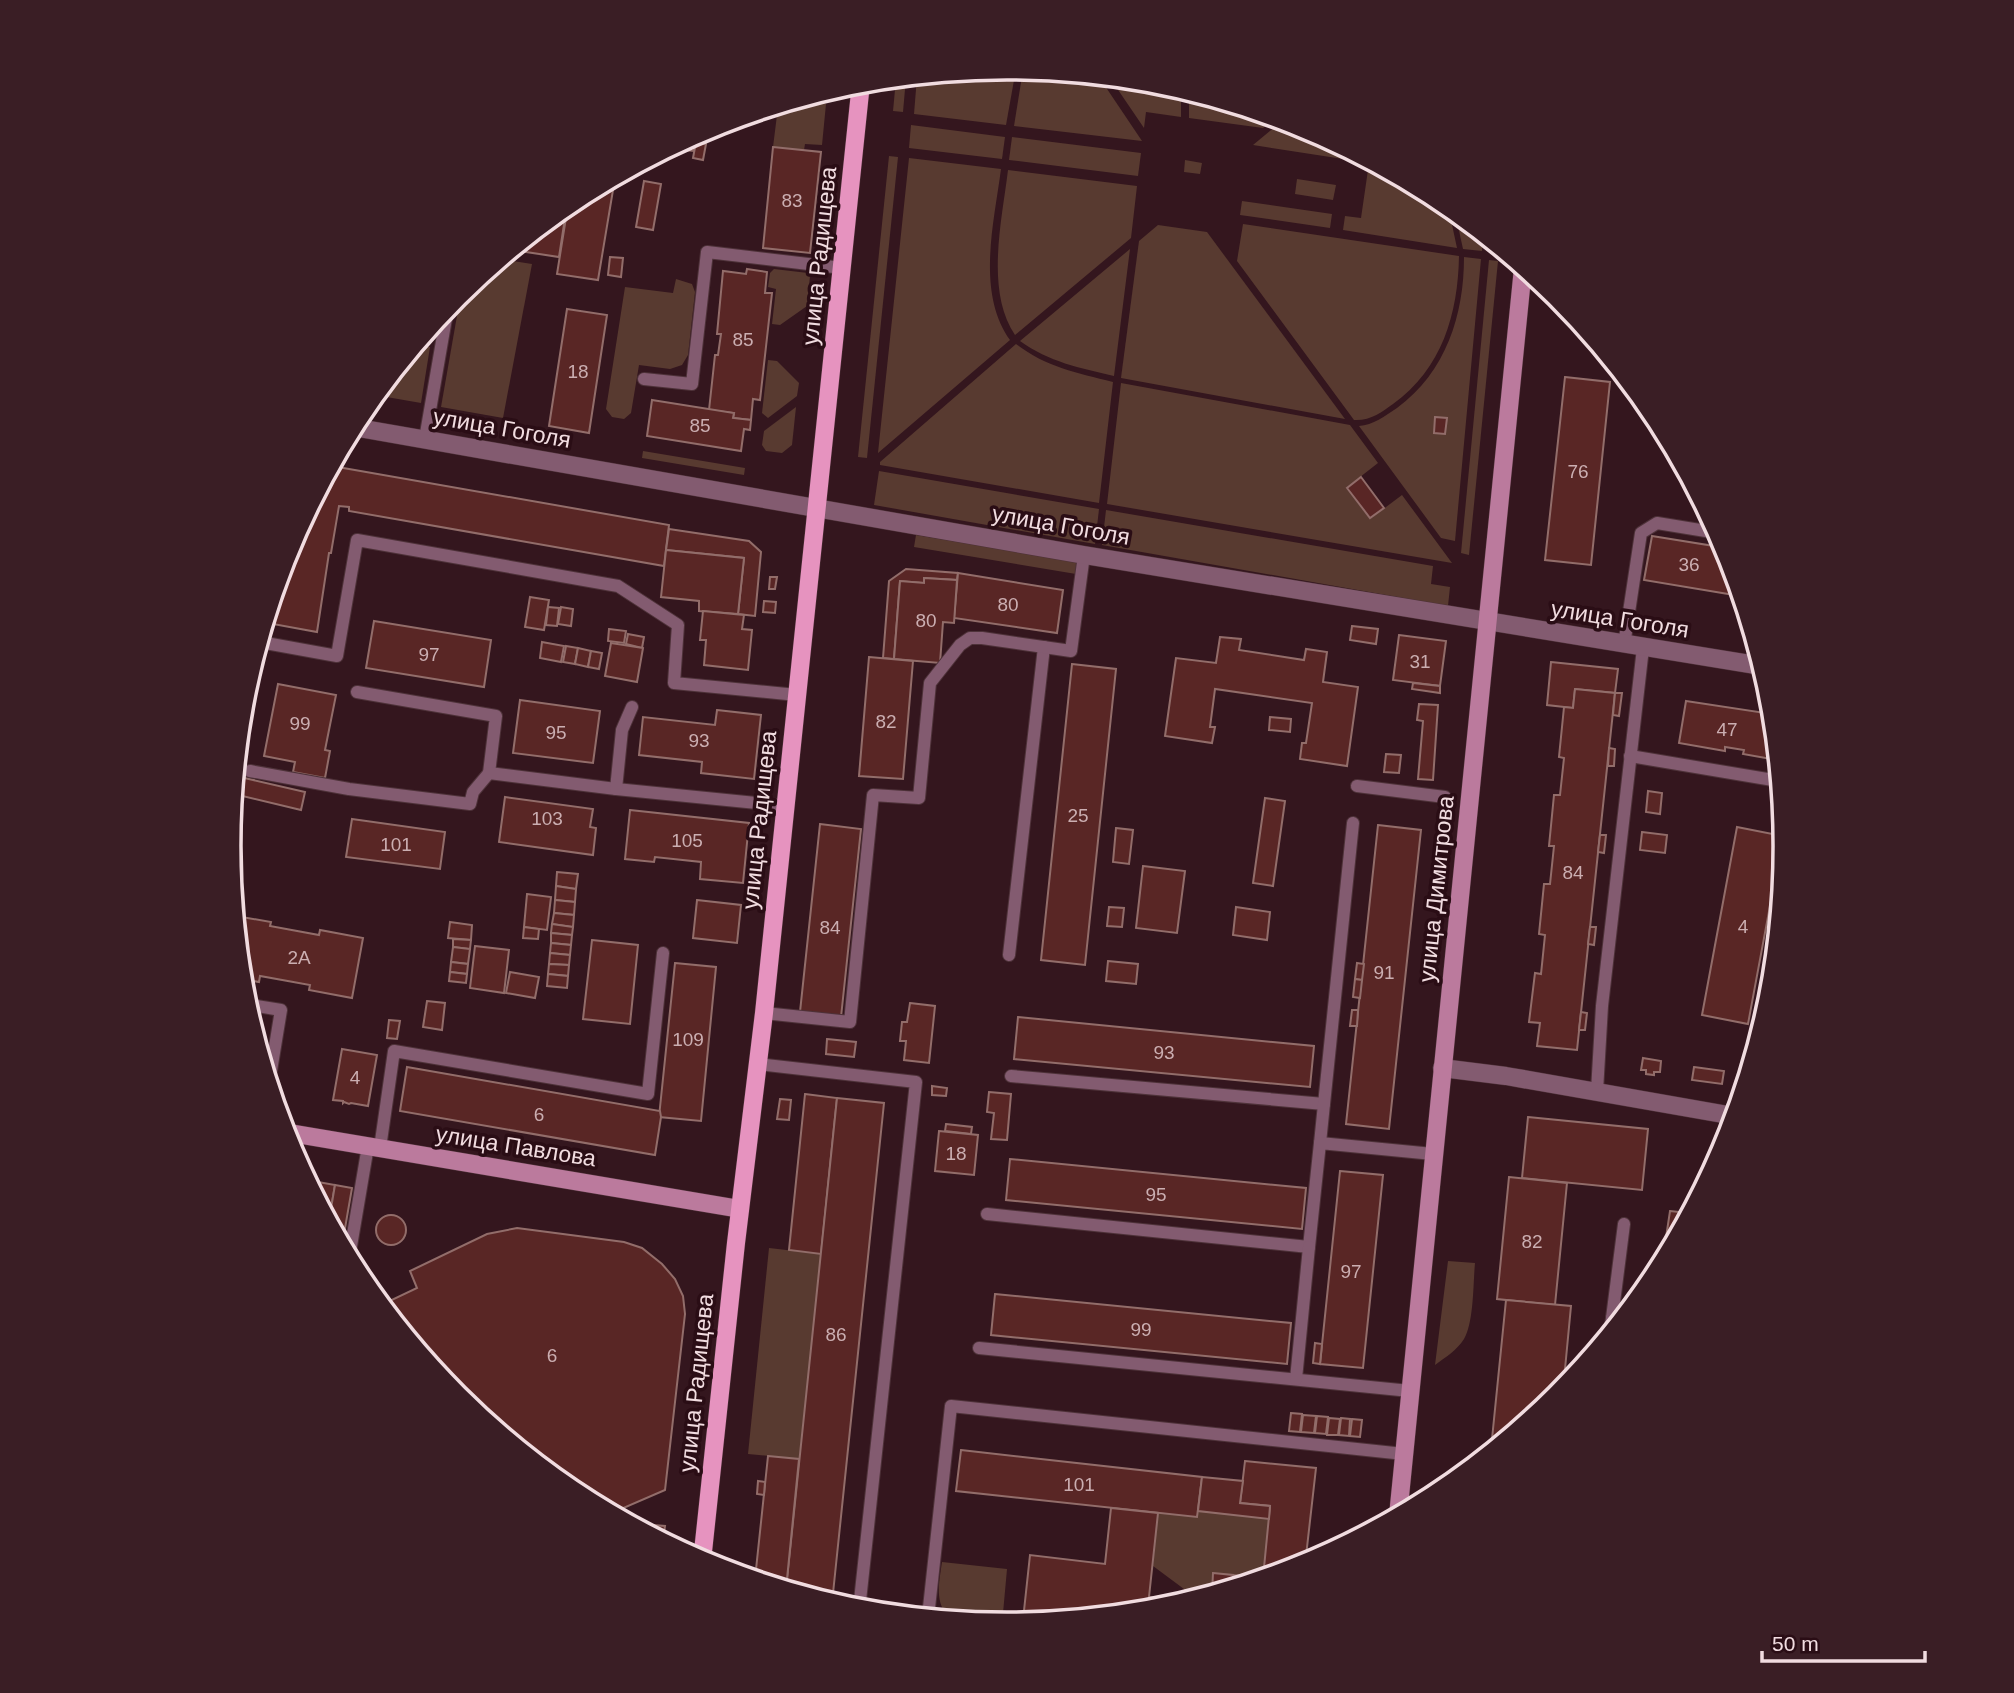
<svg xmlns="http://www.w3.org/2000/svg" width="2014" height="1693" viewBox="0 0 2014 1693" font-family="Arial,sans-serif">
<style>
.green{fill:#583a30}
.building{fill:#592625;stroke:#926d6a;stroke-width:2}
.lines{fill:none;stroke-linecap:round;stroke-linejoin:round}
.service-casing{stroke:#4e3239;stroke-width:14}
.tertiary-casing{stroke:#4e3239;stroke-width:19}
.secondary-casing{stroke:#4e3239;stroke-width:19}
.primary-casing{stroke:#4e3239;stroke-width:19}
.service{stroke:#835b70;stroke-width:12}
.tertiary{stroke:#835b70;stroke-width:18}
.secondary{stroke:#bb7a9d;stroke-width:18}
.primary{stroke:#e693bf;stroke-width:18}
.labels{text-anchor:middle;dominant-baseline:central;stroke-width:7;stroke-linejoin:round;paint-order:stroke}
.number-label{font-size:19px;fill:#cbaeb1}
.street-label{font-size:23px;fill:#f1dce0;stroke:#2a0d15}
.rim{fill:none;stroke:#f1dce0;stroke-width:3.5}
</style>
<rect width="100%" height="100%" fill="#34161e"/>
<g class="green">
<polygon points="1007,68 1016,69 1006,125 914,114 917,77"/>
<polygon points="1023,70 1099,77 1142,141 1014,126"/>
<polygon points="906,78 903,112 893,111 896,79"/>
<polygon points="1110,78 1159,83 1181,90 1181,117 1146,112 1144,128"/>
<polygon points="1189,92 1275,118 1263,128 1189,118"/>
<polygon points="799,100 826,104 822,145 805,144 804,150 773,147 778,107"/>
<polygon points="1282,121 1305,128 1440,200 1448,206 1457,248 1343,230 1345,216 1361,218 1369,163 1253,145"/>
<polygon points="911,125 1005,137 1002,159 909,148"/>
<polygon points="1012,137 1141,153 1138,176 1009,160"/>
<polygon points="889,156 898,157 867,458 858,457"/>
<path d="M909 158 1001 169C994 223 976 292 1010 340L878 453Z"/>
<polygon points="1185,160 1202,163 1200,174 1184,172"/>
<path d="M1008 170 1137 186 1131 238 1015 335C985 291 1002 220 1008 170Z"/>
<polygon points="1297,179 1336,185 1333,200 1295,194"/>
<polygon points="1242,201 1332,214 1330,228 1240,215"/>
<polygon points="1455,212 1483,235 1482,251 1463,249"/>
<path d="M1243 224 1459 256C1458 314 1442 369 1393 404 1382 412 1370 421 1354 420L1237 261Z"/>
<polygon points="1158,225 1207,232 1345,419 1121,378 1139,241"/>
<path d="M1130 249 1114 376C1080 368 1049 362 1020 341Z"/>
<path d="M1464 257 1481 259 1455 541 1441 538 1359 426C1373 425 1385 416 1397 408 1446 372 1464 315 1464 257Z"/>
<polygon points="501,259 532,264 503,418 441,407 461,293"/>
<polygon points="1489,260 1498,261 1469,555 1461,553"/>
<polygon points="774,269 808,273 810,276 807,306 780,325 772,324 776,289 768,287 770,273"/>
<polygon points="676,279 692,284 695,292 688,355 682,365 670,369 639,365 631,413 624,419 612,417 606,409 625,287 673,293"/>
<path d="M1016 344C1046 367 1077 373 1113 382L1099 503 880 465V462Z"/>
<polygon points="417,345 430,347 421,403 375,395"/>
<polygon points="768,360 777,361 799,383 797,396 768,418 762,413"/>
<polygon points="1121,383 1350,425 1378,463 1346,488 1370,519 1402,495 1452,563 1107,504"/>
<polygon points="796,407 792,445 782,453 766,451 762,445 764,431"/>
<polygon points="643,451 745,468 744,475 642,458"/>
<polygon points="879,471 1099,509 1095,544 874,505"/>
<polygon points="1106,510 1433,566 1431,584 1450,587 1448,606 1102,545"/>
<polygon points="916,535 1078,562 1076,574 914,547"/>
<polygon points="769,1248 821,1254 799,1459 748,1454"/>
<path d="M1448 1261 1475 1263C1473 1284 1474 1322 1464 1339 1457 1350 1446 1357 1435 1365Z"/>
<polygon points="1198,1511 1269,1519 1263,1578 1213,1573 1212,1594 1184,1602 1184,1589 1153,1566 1158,1513 1197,1517"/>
<path d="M942 1562 1007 1569 1002 1624 950 1619C934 1602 939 1584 942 1562Z"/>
</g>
<g class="building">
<polygon points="696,135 694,151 684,150 685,140"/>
<polygon points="696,142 706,144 703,160 693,158"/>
<polygon points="773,147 821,152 810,253 763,248"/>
<polygon points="615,178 598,280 557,274 568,205"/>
<polygon points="644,181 661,184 653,230 636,227"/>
<polygon points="554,216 565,218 559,257 513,250"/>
<polygon points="610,257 623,258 621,277 608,275"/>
<polygon points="747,269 767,272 765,293 772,293 760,400 753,399 751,420 733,418 734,413 709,410 715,355 718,355 721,334 717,334 723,271 746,274"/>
<polygon points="567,309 607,315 589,433 549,426"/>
<polygon points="1565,377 1610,382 1591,565 1545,560"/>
<polygon points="652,400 734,413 733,418 751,420 750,430 744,429 741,451 647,436"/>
<polygon points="1435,417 1447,418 1445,434 1434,433"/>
<polygon points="332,466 669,525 664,566 349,511 349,507 339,506 331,553 329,553 317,632 273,624 288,548"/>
<polygon points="1361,477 1384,508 1370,518 1347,488"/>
<polygon points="669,529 749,541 761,552 755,616 738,614 744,558 666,550"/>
<polygon points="1652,536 1726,548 1740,596 1644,580"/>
<polygon points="666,550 744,558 738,614 699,611 699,601 661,597"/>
<polygon points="906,569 958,573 957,580 924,578 924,583 900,581 894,659 883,658 889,581"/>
<polygon points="958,573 1063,590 1057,633 954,618"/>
<polygon points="770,577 777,577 775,589 769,589"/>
<polygon points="924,578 957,580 954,623 943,622 940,663 894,659 900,581 924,583"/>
<polygon points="530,597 549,600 544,630 525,627"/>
<polygon points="764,601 776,602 775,613 763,612"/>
<polygon points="548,607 559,608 557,626 546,625"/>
<polygon points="561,607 573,609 571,626 558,624"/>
<polygon points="703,611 744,615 742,629 752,630 748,670 704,665 706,640 700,640"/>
<polygon points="374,621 491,640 484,687 366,668"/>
<polygon points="1352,626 1378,629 1376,644 1350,640"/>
<polygon points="609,629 626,631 624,643 608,641"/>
<polygon points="628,634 644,637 642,648 626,644"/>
<polygon points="1399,635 1446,641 1440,686 1393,680"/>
<polygon points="1220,637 1241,639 1239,650 1304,660 1306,649 1327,652 1323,682 1358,687 1347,766 1300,759 1302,743 1306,743 1312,703 1215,689 1210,727 1215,727 1212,743 1165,736 1176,658 1216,663"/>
<polygon points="542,642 564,646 561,662 540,658"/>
<polygon points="611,643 643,648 637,682 605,676"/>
<polygon points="566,646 578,648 575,664 563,662"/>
<polygon points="578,648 591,651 588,667 575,664"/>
<polygon points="591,651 602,653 599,669 588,667"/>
<polygon points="869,657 913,661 903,779 859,776"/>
<polygon points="1551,662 1618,669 1615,693 1575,689 1573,708 1547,705"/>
<polygon points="1072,664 1116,669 1085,965 1041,960"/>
<polygon points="1413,683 1440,686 1440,693 1412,689"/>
<polygon points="278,684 336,695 325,750 330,751 325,778 293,772 295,762 264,756"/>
<polygon points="1575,689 1615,693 1577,1050 1537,1046 1540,1023 1529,1022 1535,973 1541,974 1545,935 1539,934 1544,884 1550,884 1554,846 1549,846 1554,795 1560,795 1564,758 1559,757 1564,707 1573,708"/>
<polygon points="1615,693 1622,693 1619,716 1613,715"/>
<polygon points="520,700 600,711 593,763 513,753"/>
<polygon points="1686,701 1772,714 1777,760 1743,754 1744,750 1725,747 1725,751 1679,743"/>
<polygon points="1419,704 1438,705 1433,780 1418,779 1423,721 1417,720"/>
<polygon points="717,710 761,715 754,779 701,773 702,762 639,755 643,717 715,725"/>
<polygon points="1270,717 1291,719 1290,732 1269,730"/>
<polygon points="1609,748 1615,749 1614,766 1608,766"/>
<polygon points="1386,754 1401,755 1399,773 1384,772"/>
<polygon points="236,776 305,792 301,810 234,794"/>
<polygon points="1648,791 1662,793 1660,814 1646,812"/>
<polygon points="505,797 593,809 590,827 596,828 593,855 499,842"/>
<polygon points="1265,798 1285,801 1273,886 1253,883"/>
<polygon points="630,810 749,823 743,883 700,879 701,862 655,857 654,862 625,859"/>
<polygon points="352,819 445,832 440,869 346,857"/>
<polygon points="820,824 861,829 841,1017 800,1012"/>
<polygon points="1378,825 1421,830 1389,1129 1346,1124"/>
<polygon points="1737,827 1783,836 1748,1024 1702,1015"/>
<polygon points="1116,828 1133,830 1129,864 1113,862"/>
<polygon points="1642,832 1667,835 1665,853 1640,850"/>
<polygon points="1600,835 1606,835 1604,853 1598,852"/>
<polygon points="1143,866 1185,871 1177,933 1136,928"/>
<polygon points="557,872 578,874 576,889 556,886"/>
<polygon points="556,886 576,889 575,902 555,900"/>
<polygon points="527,894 551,897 547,930 524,927"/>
<polygon points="555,900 575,902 574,915 554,913"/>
<polygon points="697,900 741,905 737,943 693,938"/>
<polygon points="1109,907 1124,908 1122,927 1107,926"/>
<polygon points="1236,907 1270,912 1267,940 1233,935"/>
<polygon points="554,913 574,915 573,927 552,924"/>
<polygon points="236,916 271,922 270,926 319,935 320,930 363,938 352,998 309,990 310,985 260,976 259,982 242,979"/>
<polygon points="450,922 472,925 471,940 448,938"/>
<polygon points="552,924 573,927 572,935 551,933"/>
<polygon points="524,927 539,929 538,939 523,938"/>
<polygon points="1590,927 1596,927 1594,945 1588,944"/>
<polygon points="551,933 572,935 571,945 551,943"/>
<polygon points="453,939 471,940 470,949 453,947"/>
<polygon points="592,940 638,945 630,1024 583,1019"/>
<polygon points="551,943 571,945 570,955 550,953"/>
<polygon points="475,946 509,950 504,993 470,988"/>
<polygon points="453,947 470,949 468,964 451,962"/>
<polygon points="550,953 570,955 569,965 549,964"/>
<polygon points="1108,961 1138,964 1136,984 1106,981"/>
<polygon points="451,962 468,964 467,974 450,972"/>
<polygon points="675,963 716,967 701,1121 659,1117"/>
<polygon points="1357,963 1364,964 1362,980 1355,979"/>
<polygon points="549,964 569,965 568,976 548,974"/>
<polygon points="450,972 467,974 466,983 449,981"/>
<polygon points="510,972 539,977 535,998 506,993"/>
<polygon points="548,974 568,976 567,988 547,986"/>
<polygon points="1355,979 1362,980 1360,998 1353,997"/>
<polygon points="427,1001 445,1003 442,1030 423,1027"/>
<polygon points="910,1003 935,1006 929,1063 904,1060 906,1041 900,1041 902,1022 907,1022"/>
<polygon points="1352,1010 1358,1010 1357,1026 1350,1026"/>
<polygon points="1581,1012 1587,1013 1585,1030 1579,1030"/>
<polygon points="1018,1017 1314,1046 1310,1087 1014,1059"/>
<polygon points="389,1020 400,1021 397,1039 387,1038"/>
<polygon points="827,1039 856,1042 854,1057 826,1054"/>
<polygon points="342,1049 377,1055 368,1106 351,1103 349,1104 344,1102 343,1103 343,1101 333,1100"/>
<polygon points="1643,1058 1661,1061 1660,1072 1654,1072 1654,1075 1646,1074 1646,1070 1641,1070"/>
<polygon points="407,1067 660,1111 661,1117 655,1155 400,1111"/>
<polygon points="1694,1067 1724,1071 1722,1084 1692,1080"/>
<polygon points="932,1086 947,1088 946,1096 932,1095"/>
<polygon points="989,1092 1011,1094 1007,1140 991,1139 994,1113 987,1112"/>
<polygon points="805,1094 837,1098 821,1254 789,1250"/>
<polygon points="837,1098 884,1103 832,1603 786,1589"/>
<polygon points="780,1099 791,1100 789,1120 777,1119"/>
<polygon points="1528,1117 1648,1129 1642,1190 1522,1178"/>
<polygon points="946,1124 972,1127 971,1134 945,1131"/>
<polygon points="939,1131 978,1135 974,1175 935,1171"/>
<polygon points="1010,1159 1306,1188 1302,1229 1006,1200"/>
<polygon points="1340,1171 1383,1175 1363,1368 1320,1364"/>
<polygon points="1509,1177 1567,1183 1555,1305 1497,1299"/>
<polygon points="307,1180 335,1185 329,1220"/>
<polygon points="335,1185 352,1188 344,1234 335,1232 329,1220"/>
<polygon points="1670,1211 1689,1213 1662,1264"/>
<circle cx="391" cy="1230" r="15"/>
<polygon points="517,1228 624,1242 642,1248 662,1264 675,1279 683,1296 685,1314 665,1490 612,1513 574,1493 456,1397 381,1305 417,1288 410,1271 487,1234"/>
<polygon points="995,1294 1291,1323 1287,1364 991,1335"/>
<polygon points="1506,1300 1571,1306 1563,1390 1505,1440 1492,1439"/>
<polygon points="1315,1343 1322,1344 1320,1364 1313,1363"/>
<polygon points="1291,1413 1302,1414 1300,1432 1289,1431"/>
<polygon points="1303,1415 1316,1416 1314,1433 1301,1432"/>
<polygon points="1317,1416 1328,1417 1326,1434 1315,1433"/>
<polygon points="1329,1418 1340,1419 1338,1435 1327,1435"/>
<polygon points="1341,1418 1350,1419 1349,1436 1339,1435"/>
<polygon points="1352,1419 1362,1420 1360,1437 1350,1436"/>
<polygon points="961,1450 1202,1477 1197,1517 956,1491"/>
<polygon points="768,1456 799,1459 786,1589 755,1579"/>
<polygon points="1245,1461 1316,1468 1305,1565 1232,1588 1233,1575 1263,1578 1270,1506 1240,1503"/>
<polygon points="1202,1477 1243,1481 1240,1503 1270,1506 1269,1519 1198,1511"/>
<polygon points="758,1481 765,1482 764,1495 757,1494"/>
<polygon points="1111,1508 1158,1513 1149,1597 1159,1598 1157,1610 1037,1622 1023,1620 1030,1555 1105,1564"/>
<polygon points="640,1524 665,1526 663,1541 640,1528"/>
<polygon points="1213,1573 1233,1575 1232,1588 1212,1594"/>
</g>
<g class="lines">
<g class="service-casing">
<g id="service">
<polyline points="644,379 692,384 707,252 842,268"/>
<polyline points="425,439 448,307"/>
<polyline points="260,642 337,656 357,540 618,586 678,625 674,683 797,695"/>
<polyline points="1624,645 1641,533 1657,523 1718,533"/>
<polyline points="357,692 496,716 489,773"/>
<polyline points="1630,756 1779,781"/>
<polyline points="250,771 349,789 470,804 473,792 489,773 616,789 786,806"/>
<polyline points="1357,786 1445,797"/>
<polyline points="616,789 622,730 632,707"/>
<polyline points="1009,955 1044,647"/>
<polyline points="245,1004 281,1010 269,1083"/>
<polyline points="764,1013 850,1022 873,795 919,798 930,683 960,645 970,638 982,638 1071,651 1084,555"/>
<polyline points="758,1064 916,1082 859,1610"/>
<polyline points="1011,1076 1324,1104"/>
<polyline points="1597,1091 1602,1006 1643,648"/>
<polyline points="1320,1143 1353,823"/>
<polyline points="380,1148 394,1051 648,1094 663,953"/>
<polyline points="987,1214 1309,1247 1320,1143 1433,1154"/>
<polyline points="345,1251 350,1252 368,1146"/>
<polyline points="1621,1319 1612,1318 1624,1224"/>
<polyline points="1610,1332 1612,1318"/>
<polyline points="979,1348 1410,1391"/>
<polyline points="1296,1379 1309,1247"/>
<polyline points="928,1617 951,1406 1404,1454"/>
</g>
</g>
<g class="tertiary-casing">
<g id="tertiary">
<polyline points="353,427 1084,555 1762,666"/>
<polyline points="1442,1068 1506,1076 1734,1116"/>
</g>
</g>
<g class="secondary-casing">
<g id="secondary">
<polyline points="284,1132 740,1209"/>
<polyline points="1398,1516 1523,268"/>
</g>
</g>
<g class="primary-casing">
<polyline id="primary" points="702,1561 736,1243 764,1013 861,83"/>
</g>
<use href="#service" class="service"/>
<use href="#tertiary" class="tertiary"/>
<use href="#secondary" class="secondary"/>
<use href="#primary" class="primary"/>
</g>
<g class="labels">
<g class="number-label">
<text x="792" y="200">83</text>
<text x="743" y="339">85</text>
<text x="578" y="371">18</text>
<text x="700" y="425">85</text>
<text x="1578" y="471">76</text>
<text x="1689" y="564">36</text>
<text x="1008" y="604">80</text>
<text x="926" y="620">80</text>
<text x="429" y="654">97</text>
<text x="1420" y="661">31</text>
<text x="886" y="721">82</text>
<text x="300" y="723">99</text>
<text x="1727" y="729">47</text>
<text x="556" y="732">95</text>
<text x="699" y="740">93</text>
<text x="1078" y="815">25</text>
<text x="547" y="818">103</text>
<text x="687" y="840">105</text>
<text x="396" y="844">101</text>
<text x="1573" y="872">84</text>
<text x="1743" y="926">4</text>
<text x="830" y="927">84</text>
<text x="299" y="957">2А</text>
<text x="1384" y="972">91</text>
<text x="688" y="1039">109</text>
<text x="1164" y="1052">93</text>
<text x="355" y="1077">4</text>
<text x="539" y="1114">6</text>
<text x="956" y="1153">18</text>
<text x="1156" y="1194">95</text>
<text x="1532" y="1241">82</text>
<text x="1351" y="1271">97</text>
<text x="1141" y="1329">99</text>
<text x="836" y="1334">86</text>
<text x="552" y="1355">6</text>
<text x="1079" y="1484">101</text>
</g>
<g class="street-label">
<text transform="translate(819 256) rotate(-84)">улица Радищева</text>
<text transform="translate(502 428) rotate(10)">улица Гоголя</text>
<text transform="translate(1061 525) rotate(10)">улица Гоголя</text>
<text transform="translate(1620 619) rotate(9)">улица Гоголя</text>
<text transform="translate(759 820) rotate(-84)">улица Радищева</text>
<text transform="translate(1436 889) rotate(-84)">улица Димитрова</text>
<text transform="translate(516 1146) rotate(9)">улица Павлова</text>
<text transform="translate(696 1383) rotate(-84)">улица Радищева</text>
</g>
</g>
<path d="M0 0H2014V1693H0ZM241 846a766 766 0 1 1 1532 0a766 766 0 1 1-1532 0Z" fill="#3a1e25" fill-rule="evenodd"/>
<path class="rim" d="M241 846a766 766 0 1 1 1532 0a766 766 0 1 1-1532 0Z"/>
<path d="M1762 1651v10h163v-10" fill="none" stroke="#f1dce0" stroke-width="3.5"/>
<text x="1772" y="1651" font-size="21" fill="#f1dce0" stroke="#2a0d15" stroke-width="5" paint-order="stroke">50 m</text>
</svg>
